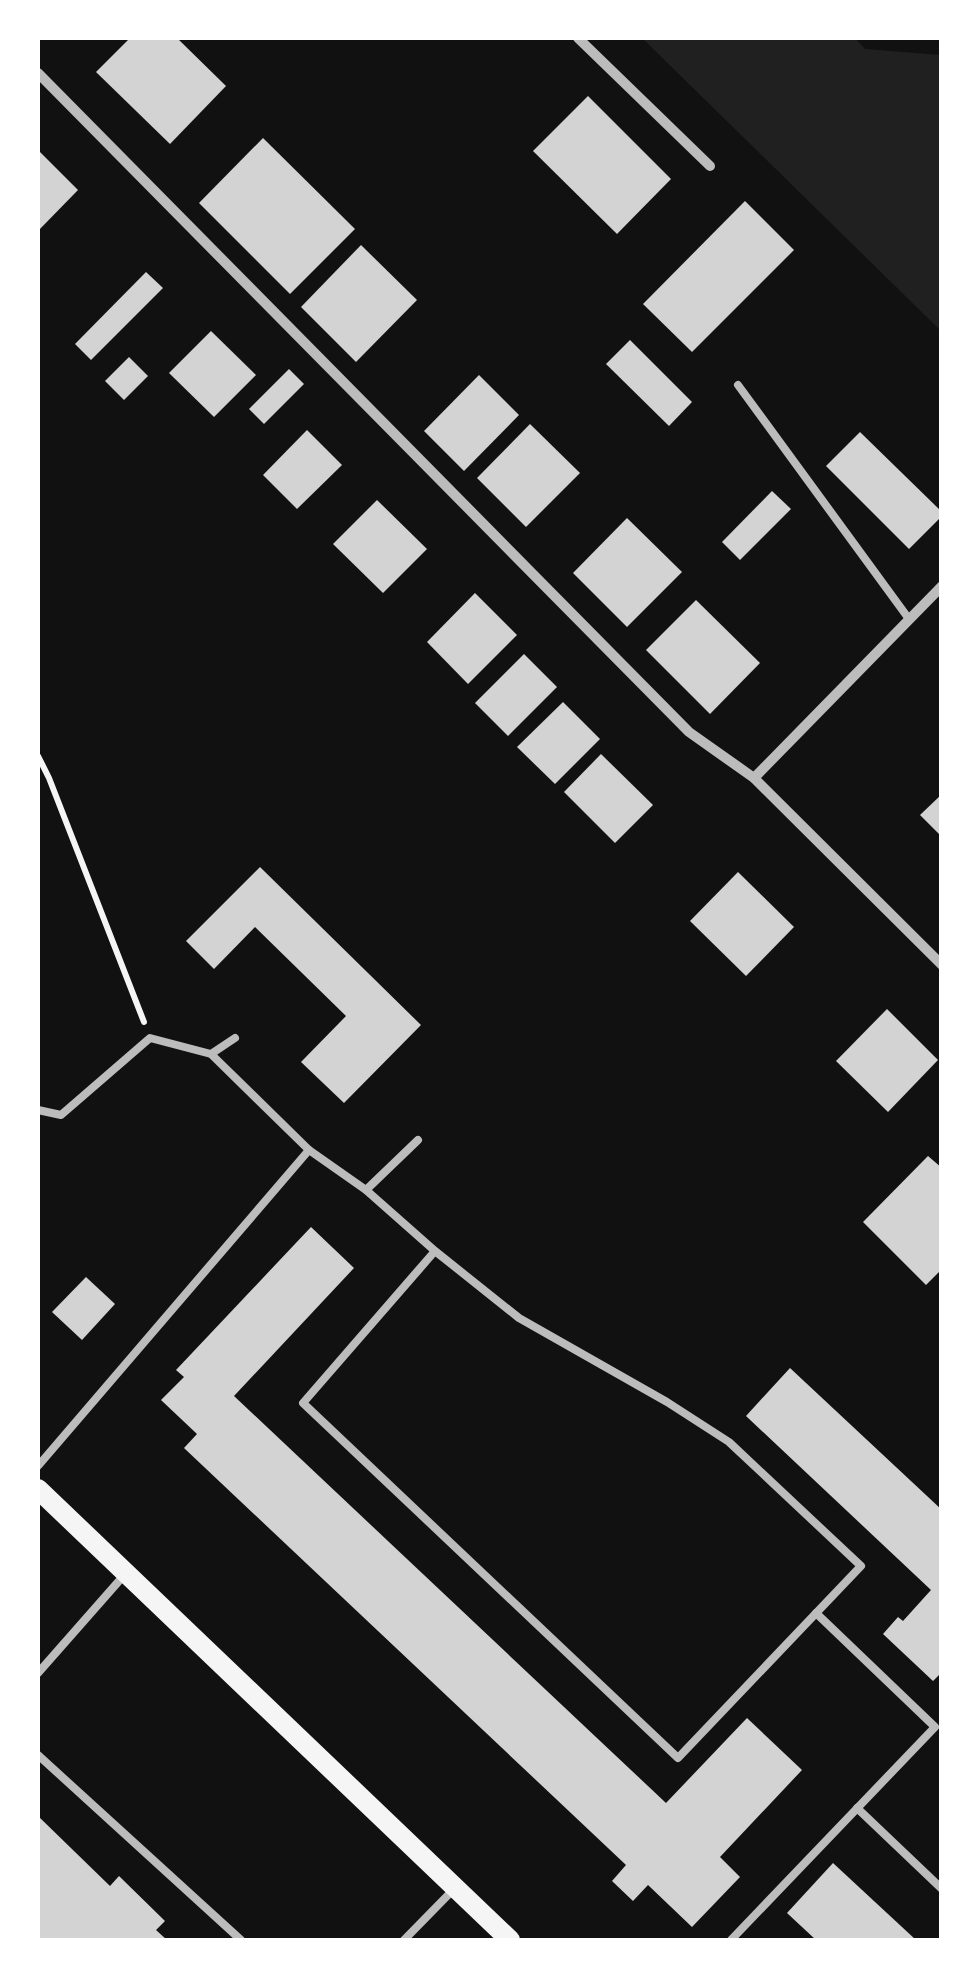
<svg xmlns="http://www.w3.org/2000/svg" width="979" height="1978" viewBox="0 0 979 1978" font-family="'Fira Sans',sans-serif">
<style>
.green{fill:#202020}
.building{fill:#d3d3d3}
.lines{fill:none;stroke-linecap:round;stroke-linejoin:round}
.path{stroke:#f5f5f5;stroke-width:6}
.service{stroke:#bcbcbc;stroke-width:8}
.minor{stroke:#bcbcbc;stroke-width:10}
.secondary{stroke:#f5f5f5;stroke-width:20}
</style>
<rect width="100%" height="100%" fill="#111"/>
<polygon class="green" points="642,38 855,38 865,49 941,55 941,331"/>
<g class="building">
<polygon points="130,38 177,38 226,86 170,144 96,72"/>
<polygon points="588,96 671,179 617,234 533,151"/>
<polygon points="263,138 355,229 290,294 199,203"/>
<polygon points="38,150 78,190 38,231"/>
<polygon points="745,201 794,250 692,352 643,304"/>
<polygon points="361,245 417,300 356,362 301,307"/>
<polygon points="146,272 163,288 91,360 75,344"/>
<polygon points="211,331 256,375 214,417 169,373"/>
<polygon points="630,340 692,402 669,426 606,364"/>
<polygon points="129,357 148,376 124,400 105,381"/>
<polygon points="289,369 304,384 264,424 249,409"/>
<polygon points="479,375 519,415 464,471 424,431"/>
<polygon points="530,424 580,473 526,527 477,478"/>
<polygon points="307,430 342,465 297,509 263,475"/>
<polygon points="860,432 942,512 942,516 909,549 826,466"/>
<polygon points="772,491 791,509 740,560 722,542"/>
<polygon points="377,500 427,549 383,593 333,544"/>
<polygon points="627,518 682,572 627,627 573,573"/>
<polygon points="475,593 517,635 468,684 427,642"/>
<polygon points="696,600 760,663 710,714 646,650"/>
<polygon points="524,654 557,687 508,736 475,703"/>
<polygon points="563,702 600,739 555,784 517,747"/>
<polygon points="601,754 653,805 615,843 564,792"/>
<polygon points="942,794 942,837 920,815"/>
<polygon points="260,867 421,1025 344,1103 301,1062 346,1016 255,927 214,969 186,941"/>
<polygon points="738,872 794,927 746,976 690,921"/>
<polygon points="887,1009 938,1060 888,1112 836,1061"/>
<polygon points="928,1156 942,1168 942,1269 926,1285 863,1222"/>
<polygon points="311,1227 354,1268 234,1396 666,1803 747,1718 802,1770 720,1857 740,1877 692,1927 648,1885 633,1901 612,1881 626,1865 184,1448 197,1434 161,1400 184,1377 176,1370"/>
<polygon points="86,1277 115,1304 82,1340 52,1312"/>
<polygon points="790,1368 942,1510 942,1672 933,1681 883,1634 898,1617 903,1621 931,1590 746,1416"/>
<polygon points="38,1816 110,1886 119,1876 165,1921 156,1930 167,1940 38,1940"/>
<polygon points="833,1863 916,1940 816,1940 787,1913"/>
</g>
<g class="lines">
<polyline class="path" points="38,756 49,778 144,1022"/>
<g class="service">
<polyline points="738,385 909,619"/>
<polyline points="235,1038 211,1054 309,1150 366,1190 435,1251 303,1403 678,1758 861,1566 729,1442 667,1402 519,1318 435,1251"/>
<polyline points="38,1110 61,1115 150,1038 211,1054"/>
<polyline points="366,1190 418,1140"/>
<polyline points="38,1466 309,1150"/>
<polyline points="38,1673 126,1573"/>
<polyline points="38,1755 241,1940"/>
<polyline points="857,1808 942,1889"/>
<polyline points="404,1940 453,1890"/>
<polyline points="731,1940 935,1727 816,1613"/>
</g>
<g class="minor">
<polyline points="578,38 710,166"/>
<polyline points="38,73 689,732 754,778 942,965"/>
<polyline points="754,778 942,586"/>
</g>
<polyline class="secondary" points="38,1489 510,1940"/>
</g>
<rect width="979" height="1978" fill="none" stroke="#ffffff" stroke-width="80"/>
</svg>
